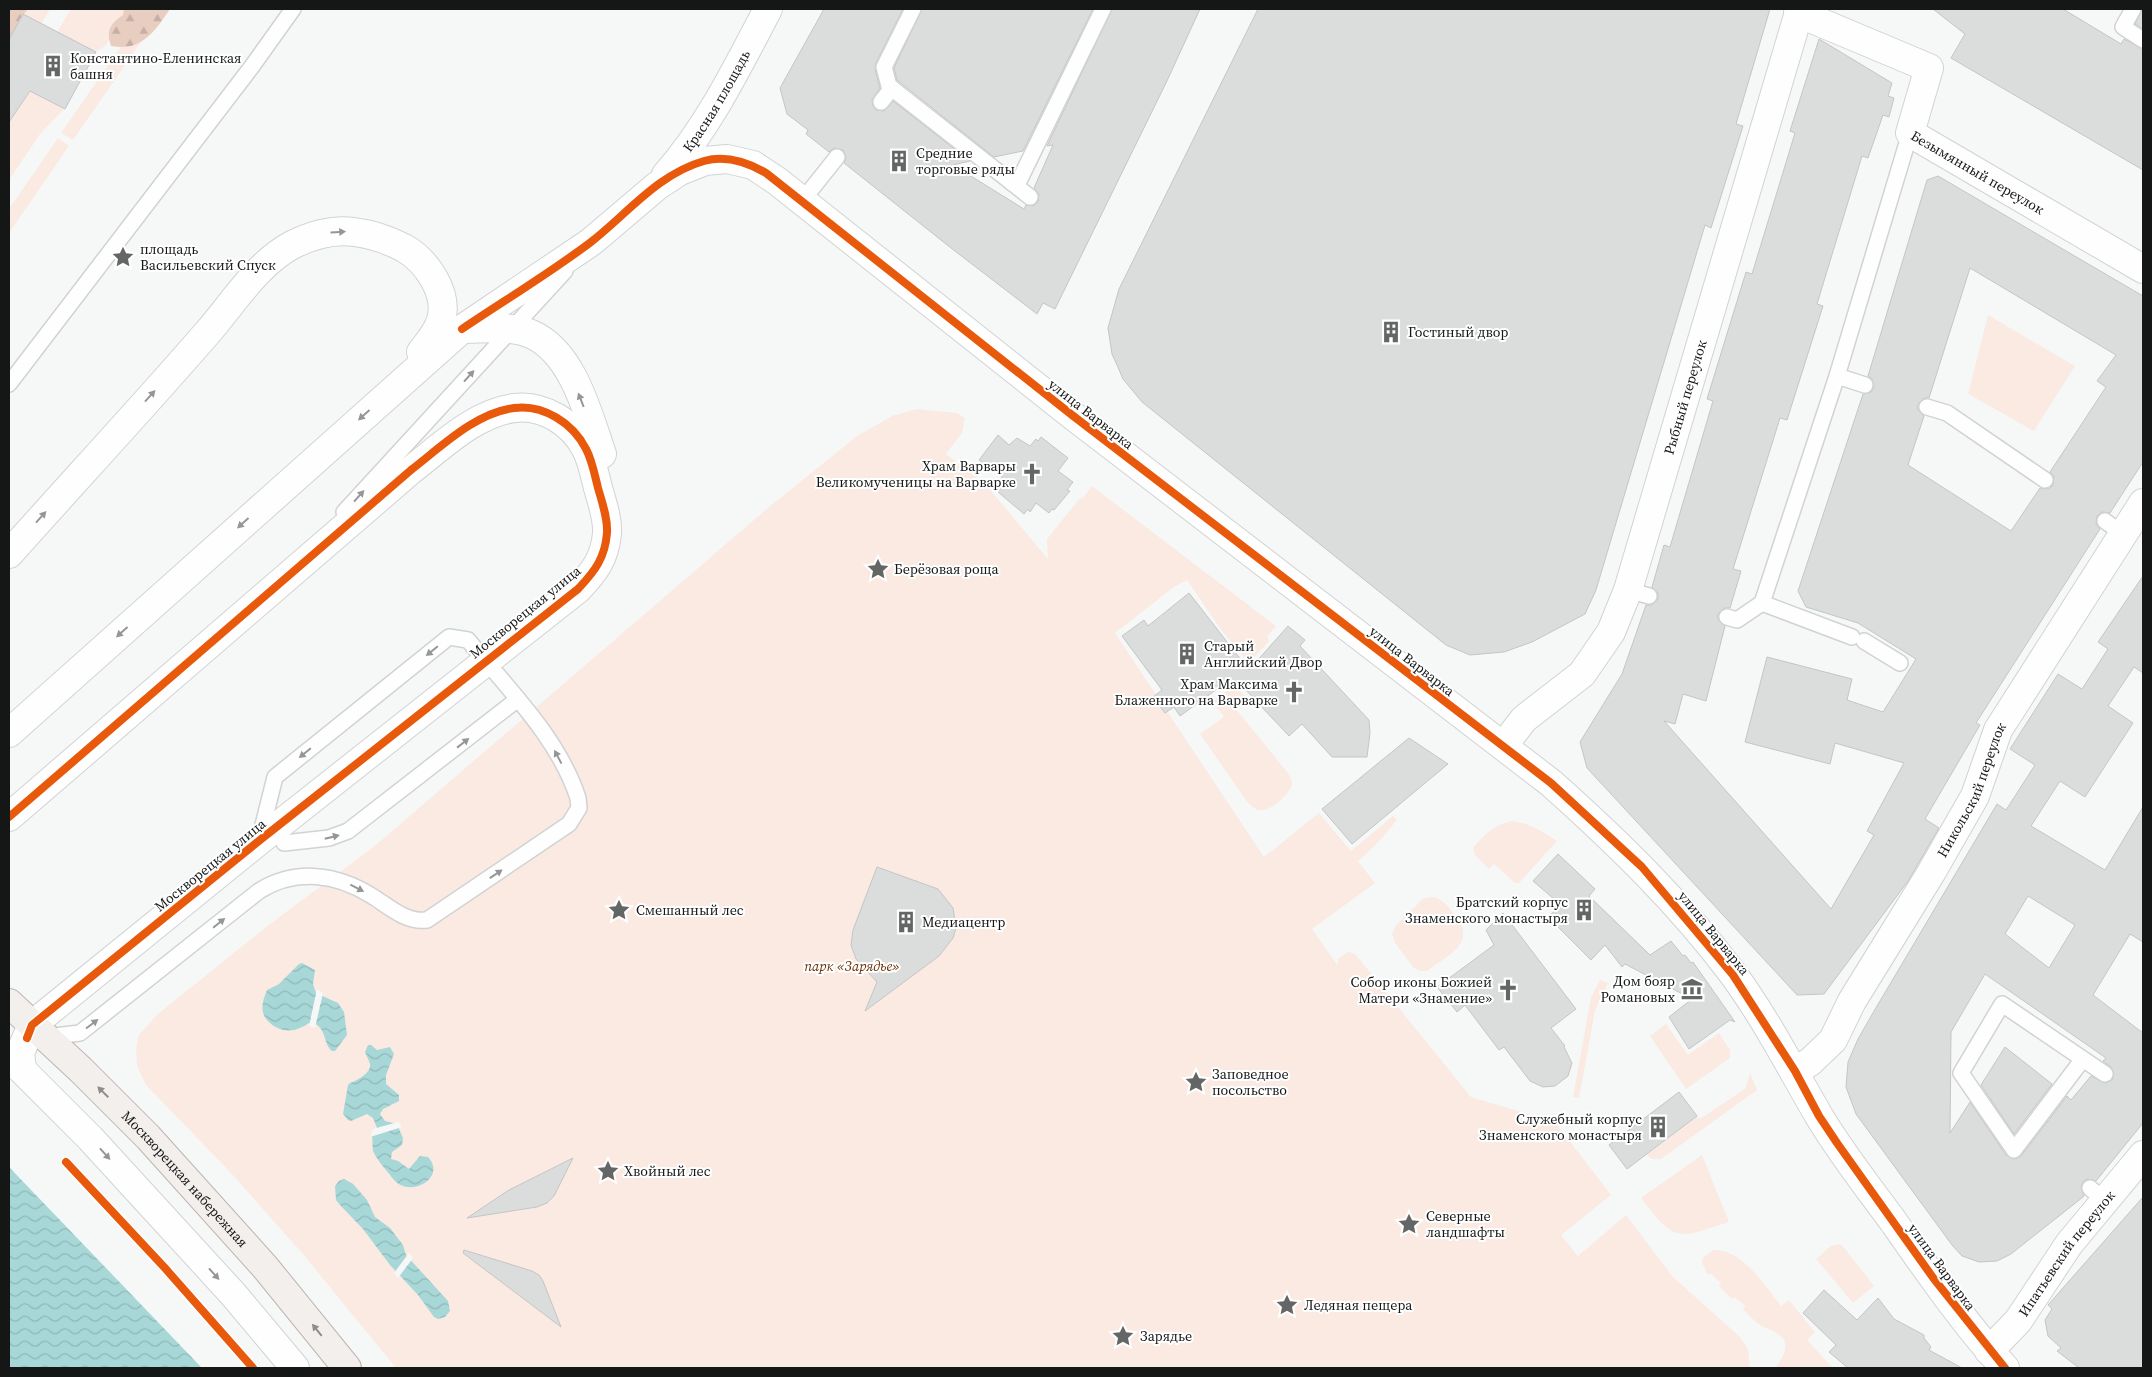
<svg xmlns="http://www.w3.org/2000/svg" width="2152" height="1377" viewBox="0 0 2152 1377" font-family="'Source Serif 4',serif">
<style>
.green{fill:#faeae2}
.forest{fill:url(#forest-firs)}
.water{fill:url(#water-waves)}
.pier{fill:#f6f8f8}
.building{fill:#dbdddd;stroke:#c4c5c5;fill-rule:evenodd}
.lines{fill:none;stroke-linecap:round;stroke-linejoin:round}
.lane-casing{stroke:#d1d3d3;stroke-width:18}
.street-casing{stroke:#d1d3d3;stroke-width:30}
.secondary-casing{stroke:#d1d3d3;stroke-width:30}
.primary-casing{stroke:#bdb4af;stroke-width:30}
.lane{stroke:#fefefe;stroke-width:15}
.street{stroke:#fefefe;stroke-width:28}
.secondary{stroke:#fefefe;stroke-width:28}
.primary{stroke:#f3efec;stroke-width:28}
.cycleway-casing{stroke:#fff;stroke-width:11}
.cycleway{stroke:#e8590c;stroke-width:8}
.oneway{fill:#959696}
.oneway2{fill:#8f8d8c}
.labels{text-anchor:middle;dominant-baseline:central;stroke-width:4;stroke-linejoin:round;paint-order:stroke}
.poi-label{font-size:14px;fill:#151616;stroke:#fff;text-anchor:start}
.street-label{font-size:14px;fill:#151616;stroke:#fff}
.park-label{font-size:14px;font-style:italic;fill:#692e06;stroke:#fff}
</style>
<defs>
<pattern id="forest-firs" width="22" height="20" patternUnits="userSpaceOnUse" patternTransform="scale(1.25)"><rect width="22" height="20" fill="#e8cec1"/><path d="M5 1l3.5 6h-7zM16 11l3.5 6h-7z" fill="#c6b0a5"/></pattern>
<pattern id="water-waves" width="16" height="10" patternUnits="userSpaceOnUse" patternTransform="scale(1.25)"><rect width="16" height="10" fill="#a8d7d8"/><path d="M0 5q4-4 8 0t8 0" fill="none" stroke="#90b8b9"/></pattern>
</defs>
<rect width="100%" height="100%" fill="#f6f8f8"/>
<g class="green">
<polygon points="9,9 50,9 41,24 23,14 9,40"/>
<polygon points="71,9 130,9 105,46 94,53 57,32"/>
<polygon points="147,9 164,9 73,140 61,133"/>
<polygon points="31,90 65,108 40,134 9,180 9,122"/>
<polygon points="58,138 69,146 9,233 9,209"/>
<polygon points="1988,315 2075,366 2034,431 1968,394"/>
<polygon points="917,409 957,413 965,418 962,433 946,454 986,485 1048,559 1047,539 1080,498 1082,499 1092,486 1276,626 1267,636 1269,641 1249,663 1222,631 1187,580 1174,587 1115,633 1264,857 1319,813 1351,851 1393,816 1397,820 1375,846 1358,861 1375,883 1312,929 1338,966 1338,959 1349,951 1356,955 1471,1097 1555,1122 1611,1195 1561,1235 1578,1256 1626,1215 1673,1277 1740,1337 1748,1349 1750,1368 396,1368 302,1253 231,1173 146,1085 137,1066 136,1049 139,1035 158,1014 266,927 376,845 769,507 857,436 892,416"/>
<path d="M1234 685 1247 698 1235 708 1288 773C1290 776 1292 780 1292 784 1290 795 1269 813 1258 810 1254 809 1251 805 1248 803L1200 734 1224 717 1213 702Z"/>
<path d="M1512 821C1530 823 1542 831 1557 841L1519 883H1515L1494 864 1489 869 1475 855 1473 848C1484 835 1495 824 1512 821Z"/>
<path d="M1435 897C1446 902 1450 909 1457 918 1477 944 1445 957 1427 971H1420L1414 968 1395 943 1392 934 1396 925 1424 898Z"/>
<polygon points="1600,980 1608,983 1595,1011 1579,1098 1573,1097 1591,997"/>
<polygon points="1666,1024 1688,1055 1719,1033 1730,1050 1730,1058 1686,1089 1650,1036"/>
<polygon points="1750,1073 1757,1090 1661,1159 1652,1159 1647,1155 1697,1116 1700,1119 1745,1089"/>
<path d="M1702 1155 1729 1222C1677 1239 1675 1243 1641 1198Z"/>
<polygon points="1841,1244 1874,1286 1853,1303 1816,1259 1831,1246"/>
<path d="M1713 1250C1742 1248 1765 1286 1781 1306L1789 1300 1815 1332 1807 1340 1833 1368H1775C1784 1356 1793 1342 1775 1332 1770 1329 1765 1328 1760 1325 1754 1321 1748 1314 1743 1309L1745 1306 1734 1297 1732 1299 1719 1286 1721 1283 1710 1273 1708 1275 1702 1263 1703 1258Z"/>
</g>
<g class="forest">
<polygon points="9,9 28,9 19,20 9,64"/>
<path d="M124 9H170C155 31 142 52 111 46 106 30 110 24 123 15Z"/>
</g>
<g class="water">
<path d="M302 963 315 970 313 984 316 993 338 1003 344 1012 347 1035 335 1051H332C323 1044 327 1028 313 1023 308 1022 306 1026 302 1027 289 1034 276 1030 267 1020 259 1011 263 1000 267 990L279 984 299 964Z"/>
<path d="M368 1045H371L377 1050 390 1047 394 1054 386 1075V1084L399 1095V1101L383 1109 380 1114 385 1121 397 1124 403 1138 402 1145 392 1152 391 1159 398 1161 409 1169 420 1156 428 1157C444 1174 421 1192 403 1186 396 1184 391 1176 386 1170 382 1165 376 1158 373 1151 372 1146 373 1142 372 1136L377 1128 373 1118 367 1114 351 1121 348 1120 343 1114 348 1085 350 1083C357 1081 372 1072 370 1064 369 1060 366 1055 365 1052Z"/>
<polygon points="9,1167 202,1368 9,1368"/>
<polygon points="344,1179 353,1184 367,1200 375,1217 390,1228 403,1245 406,1255 448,1301 450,1311 445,1317 438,1319 434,1317 418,1295 390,1265 363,1229 340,1205 336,1200 335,1186 339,1181"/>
</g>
<g class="pier">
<polygon points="317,989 323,993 315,1028 309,1026"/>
<polygon points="398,1122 402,1127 370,1137 373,1129"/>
<polygon points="409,1253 413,1258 398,1278 394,1273"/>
</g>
<g class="building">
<polygon points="824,9 903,9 876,63 875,69 880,88 872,100 873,106 876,110 884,111 893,101 970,161 953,165 1024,209 1026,205 1033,206 1038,202 1039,194 1034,188 1053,145 1047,146 1112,9 1200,9 1166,83 1055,309 1043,303 1037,314 951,248 844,163 846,158 843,150 834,148 829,152 806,134 808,130 787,114 780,88"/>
<polygon points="922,9 1093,9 1023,151 994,157 897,80 894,68"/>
<polygon points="1258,9 1770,9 1736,124 1743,126 1711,228 1705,225 1596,590 1585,614 1532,642 1504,652 1470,655 1446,645 1142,402 1123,379 1117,365 1112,354 1108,328 1119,289"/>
<polygon points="1933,9 2063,9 2121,44 2124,39 2143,49 2143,170 1951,58 1965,34"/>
<polygon points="2142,9 2143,9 2143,29 2135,24"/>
<polygon points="23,14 96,52 65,109 30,91 9,122 9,40"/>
<path d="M1819 39 1892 83 1888 96 1894 98 1889 117 1883 115 1868 158 1862 156 1817 304 1823 306 1787 420 1780 418 1733 569 1741 571 1730 608H1724L1718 614V620L1725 626 1706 701 1683 694 1675 724 1664 721 1831 909 1874 835 1867 831 1904 763 1835 743 1830 764 1745 742 1767 657 1852 679 1847 700 1883 712 1916 659 1858 623 1806 607 1798 591 1863 394 1871 392 1874 387 1872 379 1868 376 1927 180 1938 176 2143 296V462L2110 513 2102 512 2097 516 2096 524 2100 529 1976 723 1980 725 1925 819 1939 828 1908 881 1824 994 1797 995 1587 768 1580 742 1622 674 1646 605H1652L1658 599V593L1652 587 1664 545 1670 547 1713 401 1707 399 1746 272 1752 274 1795 133 1790 131ZM1970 268 2116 355 2097 381 2106 387 2050 472 2054 476 2053 485 2049 489 2040 488 2011 531 1908 465 1924 416 1918 410V404L1924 398H1929Z"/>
<polygon points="998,435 1009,445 1017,438 1030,446 1036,439 1038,441 1041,437 1068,458 1058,471 1073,482 1067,490 1070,491 1054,510 1052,509 1049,513 1036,503 1030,512 1028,509 1024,514 998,492 1006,481 1000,480 1003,475 979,460"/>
<path d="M2143 576V673L2134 667 2108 706 2133 723 2085 797 2060 781 2031 826 2105 870 2143 807V942L2130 934 2093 995 2143 1033V1123L2096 1181 2087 1179 2083 1182 2081 1187 2084 1195 2083 1197 2011 1254 1997 1261 1979 1262 1962 1256 1952 1245 1856 1114 1846 1087 1848 1062 1858 1039 1877 1006 1997 804 2006 810 2035 765 2010 749 2058 674 2082 689 2108 649 2098 642ZM2028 896 2075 925 2049 968 2005 934ZM1985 974 2106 1058 2103 1061 2111 1067 2114 1074 2112 1080 2105 1083 2091 1076 2071 1100 2067 1096 2021 1156 2014 1159 2006 1155 1970 1102 1950 1133 1951 1032Z"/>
<polygon points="1189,593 1249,670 1288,626 1305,640 1300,646 1369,720 1370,733 1367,757 1332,757 1302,724 1289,736 1243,687 1228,681 1180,716 1174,707 1165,713 1153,697 1162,690 1122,636 1144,620 1148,626"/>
<polygon points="1409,738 1448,764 1352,844 1322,809"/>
<polygon points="1558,854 1595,889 1589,896 1650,955 1671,941 1683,956 1685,955 1691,963 1693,962 1735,1022 1730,1020 1689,1049 1669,1017 1692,999 1625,964 1622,967 1605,945 1591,960 1548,917 1561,905 1533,881"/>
<polygon points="877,867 938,889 953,908 956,928 953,938 939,956 865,1011 877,982 856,959 851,945 853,930"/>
<polygon points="1503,913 1576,1009 1551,1028 1565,1046 1564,1047 1572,1063 1568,1076 1555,1086 1543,1087 1530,1081 1504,1047 1499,1050 1465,1005 1457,1012 1437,987 1494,945 1486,930"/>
<polygon points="2005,1047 2052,1084 2014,1134 1981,1085"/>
<polygon points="1679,1092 1697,1116 1627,1169 1609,1145"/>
<polygon points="573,1158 554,1196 547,1203 537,1207 467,1218 509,1190"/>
<polygon points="2143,1197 2143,1368 2079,1368 2057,1351 2061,1348 2048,1336 2045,1320 2052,1309 2048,1305"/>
<polygon points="464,1250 532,1271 539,1275 543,1281 561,1327 463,1253"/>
<polygon points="1824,1290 1857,1320 1878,1298 1894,1319 1924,1335 1924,1338 1931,1347 1929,1350 1962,1368 1848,1368 1829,1352 1836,1345 1803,1313"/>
</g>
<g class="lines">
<g class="lane-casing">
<g id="lane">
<polyline points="913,9 884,67 889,86 1030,197"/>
<polyline points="2133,9 2123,27 2143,40"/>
<polyline points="881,102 892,88"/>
<polyline points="1012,183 1019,181 1103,9"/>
<polyline points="802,201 837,157"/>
<polyline points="1837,376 1865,385"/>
<polyline points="9,384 253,65 293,9"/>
<polyline points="1927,407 1947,413 2045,480"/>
<polyline points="344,512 565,271"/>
<polyline points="2105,521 2123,534"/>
<polyline points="1628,590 1649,596"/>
<polyline points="1762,603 1852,637"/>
<polyline points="1727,617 1737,620 1762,603 1837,376 1910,133"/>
<polyline points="1864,641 1900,663"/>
<polyline points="284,843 329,838 348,831 518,699"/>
<path d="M46 1037 80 1033 259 891C296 868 337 874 372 896 388 906 406 923 427 920L569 824 579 808 578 798C558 737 508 689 468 640L449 637 275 777 260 837"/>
<polyline points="2083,1059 2014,1150 1961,1073 2002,1004 2105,1074"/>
<polyline points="2090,1188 2105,1201"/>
</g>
</g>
<g class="street-casing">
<g id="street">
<path id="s1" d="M1798 13 1929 68 1910 133 2143 269"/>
<path id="s2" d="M1503 746 1524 719 1582 674 1611 632 1628 590 1800 9"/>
<path id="s3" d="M1795 1071 1810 1062 1833 1040 1852 1001 1931 873 1975 796 1998 730 2143 503"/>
<path id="s4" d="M1989 1351 2018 1321 2069 1244 2143 1155"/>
</g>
</g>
<g class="secondary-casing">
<g id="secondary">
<path id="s5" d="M666 175C709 126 738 66 768 9"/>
<path d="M462 329C483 329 511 325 531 334 573 352 588 414 602 454"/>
<path d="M9 554C75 480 143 407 208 332 234 302 257 264 292 245 310 236 333 229 354 232 370 234 389 240 404 248 427 261 449 294 441 320 438 332 428 343 421 352"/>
<path d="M9 733 462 329 591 242 657 186 680 171 705 161 727 159 753 165 777 181 1072 415 1551 783C1617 842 1680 903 1733 974 1766 1019 1791 1068 1819 1116 1841 1153 1868 1187 1893 1221 1928 1271 1964 1323 2005 1368"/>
<path d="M9 817 411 470C441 447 475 413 514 408 543 404 573 423 586 449 592 460 595 476 598 488 602 502 608 519 607 533 605 558 595 571 578 589L260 840 32 1025 20 1053 22 1069"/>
<polyline points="9,1057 90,1138 233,1294 295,1368"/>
</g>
</g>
<g class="primary-casing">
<g id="primary">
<path id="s6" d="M9 1003 81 1070 148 1137 265 1267 347 1368"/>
</g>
</g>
<use href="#lane" class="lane"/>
<use href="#street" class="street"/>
<use href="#secondary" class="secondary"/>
<use href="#primary" class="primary"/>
<g class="cycleway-casing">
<g id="cycleway">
<path d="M462 329C505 300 550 273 591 242 627 214 658 174 704 161 726 155 747 162 766 173L1072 415 1551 783 1642 867 1733 975 1795 1071 1819 1116 1837 1143 1934 1279 2005 1368"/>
<path d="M9 817 411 470C441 447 475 413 514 408 543 404 573 423 586 449 592 460 595 476 598 488 602 502 608 519 607 533 605 558 595 571 578 589L260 840 32 1025 27 1038"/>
<polyline points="66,1162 164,1267 253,1368"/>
</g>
</g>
<use href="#cycleway" class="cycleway"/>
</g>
<defs><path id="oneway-solid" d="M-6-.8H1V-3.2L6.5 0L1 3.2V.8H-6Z" transform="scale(1.25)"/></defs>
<g class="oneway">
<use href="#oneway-solid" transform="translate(338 232) rotate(-3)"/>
<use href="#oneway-solid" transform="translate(469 376) rotate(-48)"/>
<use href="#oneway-solid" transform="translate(150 396) rotate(-48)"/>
<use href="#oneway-solid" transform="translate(581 400) rotate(-111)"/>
<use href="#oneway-solid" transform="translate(364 415) rotate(138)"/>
<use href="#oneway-solid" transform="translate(359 496) rotate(-48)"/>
<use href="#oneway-solid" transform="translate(41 517) rotate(-48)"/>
<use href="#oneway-solid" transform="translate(243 523) rotate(138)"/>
<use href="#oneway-solid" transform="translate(122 632) rotate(138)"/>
<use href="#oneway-solid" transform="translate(432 651) rotate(141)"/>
<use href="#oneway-solid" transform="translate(463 743) rotate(-38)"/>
<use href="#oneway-solid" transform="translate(305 753) rotate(141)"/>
<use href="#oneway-solid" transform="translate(558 757) rotate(-118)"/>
<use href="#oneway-solid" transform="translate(332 837) rotate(-14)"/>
<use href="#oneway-solid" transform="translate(496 874) rotate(-34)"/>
<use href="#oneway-solid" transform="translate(357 888) rotate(27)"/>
<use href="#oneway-solid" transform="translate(219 923) rotate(-39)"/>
<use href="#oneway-solid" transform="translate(92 1024) rotate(-37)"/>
<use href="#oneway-solid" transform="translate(105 1154) rotate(48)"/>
<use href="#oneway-solid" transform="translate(214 1274) rotate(48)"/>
</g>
<g class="oneway2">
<use href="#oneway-solid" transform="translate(103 1092) rotate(-135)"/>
<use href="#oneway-solid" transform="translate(317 1330) rotate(-129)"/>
</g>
<defs>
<g id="building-bare" transform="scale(1.725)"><path d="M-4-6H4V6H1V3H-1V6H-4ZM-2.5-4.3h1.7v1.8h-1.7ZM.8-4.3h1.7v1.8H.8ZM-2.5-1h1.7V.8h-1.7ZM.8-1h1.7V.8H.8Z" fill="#646565" stroke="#fff" stroke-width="2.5" paint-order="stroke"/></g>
<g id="sight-bare" transform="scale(1.725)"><path d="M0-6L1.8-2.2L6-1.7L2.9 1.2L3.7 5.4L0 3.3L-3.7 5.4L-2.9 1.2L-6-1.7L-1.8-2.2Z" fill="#646565" stroke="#fff" stroke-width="2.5" paint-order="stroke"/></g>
<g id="church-bare" transform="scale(1.725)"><path d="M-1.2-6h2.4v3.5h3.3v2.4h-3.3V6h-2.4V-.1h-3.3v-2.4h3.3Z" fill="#646565" stroke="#fff" stroke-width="2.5" paint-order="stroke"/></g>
<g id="museum-bare" transform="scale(1.725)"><path d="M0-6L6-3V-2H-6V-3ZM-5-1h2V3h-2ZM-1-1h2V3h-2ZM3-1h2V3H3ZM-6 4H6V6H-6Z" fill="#646565" stroke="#fff" stroke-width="2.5" paint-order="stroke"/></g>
</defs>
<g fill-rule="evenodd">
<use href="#building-bare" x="53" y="66"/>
<use href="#building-bare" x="899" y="161"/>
<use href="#sight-bare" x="123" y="257"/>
<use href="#building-bare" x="1391" y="332"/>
<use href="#church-bare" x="1032" y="474"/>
<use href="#sight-bare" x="878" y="569"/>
<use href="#building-bare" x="1187" y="654"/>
<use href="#church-bare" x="1294" y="692"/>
<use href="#sight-bare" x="619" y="910"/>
<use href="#building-bare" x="1584" y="910"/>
<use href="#building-bare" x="906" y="922"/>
<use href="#museum-bare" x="1692" y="989"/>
<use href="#church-bare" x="1508" y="990"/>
<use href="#sight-bare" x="1196" y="1082"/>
<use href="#building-bare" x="1658" y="1127"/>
<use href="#sight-bare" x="608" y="1171"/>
<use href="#sight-bare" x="1409" y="1224"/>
<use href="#sight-bare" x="1287" y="1305"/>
<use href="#sight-bare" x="1123" y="1336"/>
</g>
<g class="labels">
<g class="poi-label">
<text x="70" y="58">Константино-Еленинская<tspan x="70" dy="16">башня</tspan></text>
<text x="916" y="153">Средние<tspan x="916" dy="16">торговые ряды</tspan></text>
<text x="140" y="249">площадь<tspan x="140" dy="16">Васильевский Спуск</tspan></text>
<text x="1408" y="332">Гостиный двор</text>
<text x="1016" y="466" text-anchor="end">Храм Варвары<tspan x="1016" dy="16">Великомученицы на Варварке</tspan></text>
<text x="894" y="569">Берёзовая роща</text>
<text x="1204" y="646">Старый<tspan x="1204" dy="16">Английский Двор</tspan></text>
<text x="1278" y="684" text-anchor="end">Храм Максима<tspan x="1278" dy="16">Блаженного на Варварке</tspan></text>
<text x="1568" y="902" text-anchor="end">Братский корпус<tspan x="1568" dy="16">Знаменского монастыря</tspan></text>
<text x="636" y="910">Смешанный лес</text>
<text x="922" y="922">Медиацентр</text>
<text x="1675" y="981" text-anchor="end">Дом бояр<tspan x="1675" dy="16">Романовых</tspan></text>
<text x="1492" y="982" text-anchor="end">Собор иконы Божией<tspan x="1492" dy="16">Матери «Знамение»</tspan></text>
<text x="1212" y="1074">Заповедное<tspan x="1212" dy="16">посольство</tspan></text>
<text x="1642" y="1119" text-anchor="end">Служебный корпус<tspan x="1642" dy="16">Знаменского монастыря</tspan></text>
<text x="624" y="1171">Хвойный лес</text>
<text x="1426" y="1216">Северные<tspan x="1426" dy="16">ландшафты</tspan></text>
<text x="1304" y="1305">Ледяная пещера</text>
<text x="1140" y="1336">Зарядье</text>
</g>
<g class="street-label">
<text stroke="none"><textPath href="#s5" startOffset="90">Красная площадь</textPath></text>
<text stroke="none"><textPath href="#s1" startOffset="288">Безымянный переулок</textPath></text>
<text stroke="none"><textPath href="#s2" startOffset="405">Рыбный переулок</textPath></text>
<text transform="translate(1091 414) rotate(38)">улица Варварка</text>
<text transform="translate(525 612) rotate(-39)">Москворецкая улица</text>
<text transform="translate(1412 661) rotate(38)">улица Варварка</text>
<text stroke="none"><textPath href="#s3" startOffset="336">Никольский переулок</textPath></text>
<text transform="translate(210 865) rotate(-39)">Москворецкая улица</text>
<text transform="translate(1714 933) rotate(51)">улица Варварка</text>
<text stroke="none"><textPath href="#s6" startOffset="249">Москворецкая набережная</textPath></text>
<text stroke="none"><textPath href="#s4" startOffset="125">Ипатьевский переулок</textPath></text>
<text transform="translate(1942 1267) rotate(54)">улица Варварка</text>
</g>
<g class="park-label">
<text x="852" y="966">парк «Зарядье»</text>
</g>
</g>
<rect width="2152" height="1377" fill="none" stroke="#151616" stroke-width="20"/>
</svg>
